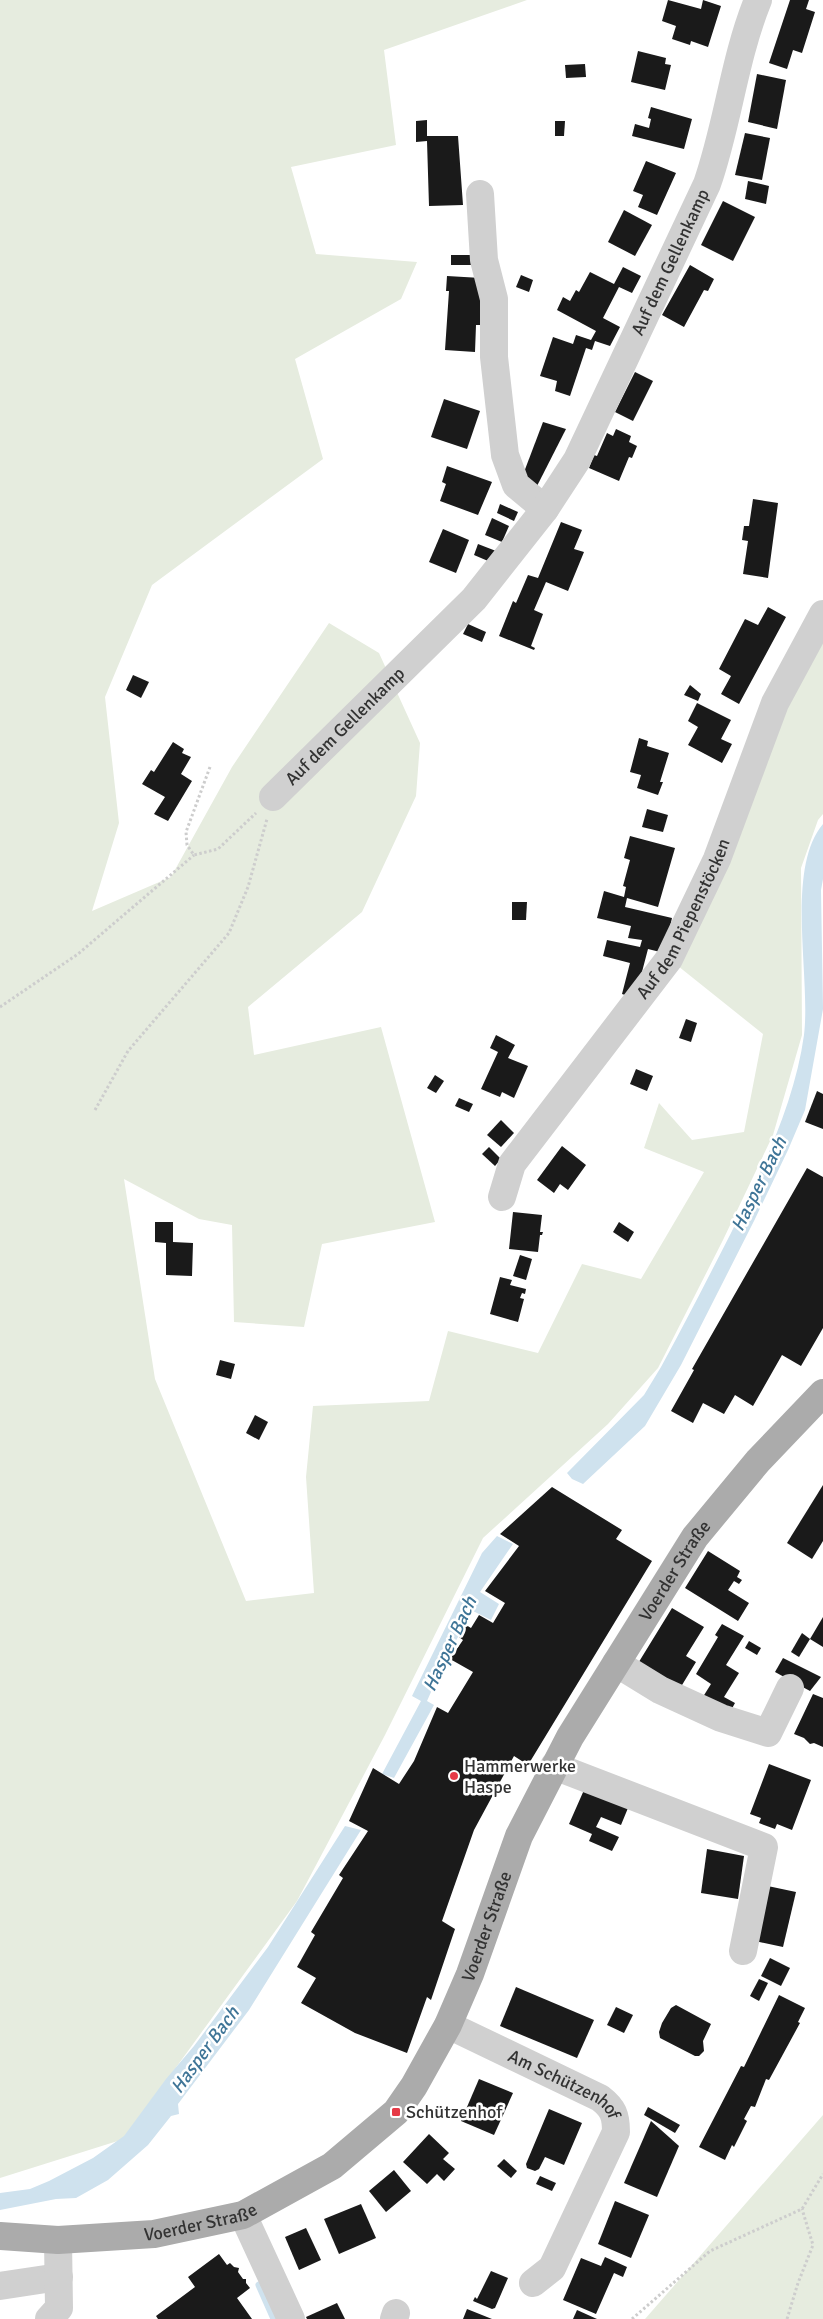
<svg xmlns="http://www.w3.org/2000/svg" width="823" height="2319" viewBox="0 0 823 2319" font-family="Signika,sans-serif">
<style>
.green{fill:#e6ecdf}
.water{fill:#cfe2ee}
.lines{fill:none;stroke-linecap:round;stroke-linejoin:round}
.stream{stroke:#cfe2ee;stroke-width:7}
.building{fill:#1a1a1a}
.path{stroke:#cdcdcd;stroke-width:3;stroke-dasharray:2.5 2.5;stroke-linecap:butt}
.minor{stroke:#d0d0d0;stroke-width:28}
.major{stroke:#ababab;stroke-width:28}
.poi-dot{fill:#e63946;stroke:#fff;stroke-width:2}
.labels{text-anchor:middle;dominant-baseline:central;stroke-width:5;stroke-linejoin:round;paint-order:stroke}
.street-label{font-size:18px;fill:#333;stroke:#fff}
.poi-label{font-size:18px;fill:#333;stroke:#fff;text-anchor:start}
.water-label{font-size:19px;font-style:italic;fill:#3f7597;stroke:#fff}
</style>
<rect width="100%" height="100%" fill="#fff"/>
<g class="green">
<polygon points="0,0 527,0 384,50 396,145 291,167 316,254 417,262 401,299 295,359 323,459 152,585 105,697 119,823 92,911 171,877 232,767 329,623 379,653 420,743 416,796 362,912 248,1007 254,1055 381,1027 435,1222 322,1244 304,1327 234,1322 232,1225 199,1219 124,1179 155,1379 246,1601 314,1593 306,1477 313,1406 429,1401 448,1331 538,1353 582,1264 641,1279 704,1172 644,1148 659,1103 692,1140 744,1132 763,1034 673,962 781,704 823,636 823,814 818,820 801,868 802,1035 773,1135 723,1240 658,1368 608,1424 483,1538 385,1735 297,1901 124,2139 0,2178"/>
<polygon points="823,2115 823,2319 645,2319"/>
</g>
<g class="water">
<path d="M823 824V879L821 890 823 1009 805 1110 788 1150 754 1221 681 1365 645 1426 583 1484 572 1479 567 1473 644 1395 661 1367C685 1323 708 1278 731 1233 761 1173 795 1102 804 1035 811 977 785 869 823 824Z"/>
<polygon points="497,1536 513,1544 480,1592 499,1604 491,1620 473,1611 447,1656 427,1701 434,1705 394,1778 382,1774 421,1701 412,1696 482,1553"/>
<polygon points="345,1826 361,1830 249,2010 178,2104 179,2114 171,2116 148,2145 108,2180 76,2198 56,2199 0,2210 0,2193 30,2189 49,2181 93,2158 124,2136 166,2079 194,2046 268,1947"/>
</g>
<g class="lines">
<polyline class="stream" points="259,2285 274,2319"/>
</g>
<g class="building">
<polygon points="668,0 701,9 703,0 721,6 708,47 691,41 690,45 672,39 676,26 662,21"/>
<polygon points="790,0 809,0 806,9 815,12 802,53 793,50 787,69 769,63"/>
<polygon points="638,51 666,58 665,64 671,65 665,90 631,82"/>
<polygon points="585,64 586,77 566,78 565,65"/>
<polygon points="757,74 786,80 777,129 748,122"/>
<polygon points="651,107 692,119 684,149 632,136 635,124 649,128 651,119 648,118"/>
<polygon points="427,120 427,136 458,136 463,205 429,206 427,141 416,142 416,121"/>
<polygon points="555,121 565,121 564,136 555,136"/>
<polygon points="745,133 770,138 762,180 735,175"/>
<polygon points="646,161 676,173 657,215 638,207 643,195 633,191"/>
<polygon points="748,181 769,186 766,204 745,199"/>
<polygon points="723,201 755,217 733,261 701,245"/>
<polygon points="624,210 652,225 635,256 608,242"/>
<rect x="451" y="255" width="23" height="10"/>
<polygon points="690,265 714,279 708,291 704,290 684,327 662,315"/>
<polygon points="623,267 641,276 632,293 619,287 603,318 620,327 610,346 595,341 592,350 586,348 570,396 555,391 557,381 540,376 553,337 573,344 576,335 591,340 596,331 557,310 563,297 570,301 576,290 579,292 590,272 614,284"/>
<polygon points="521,275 533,280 529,292 516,287"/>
<polygon points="447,276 481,278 480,325 476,325 475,352 445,350 449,291 446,291"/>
<polygon points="635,372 653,381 633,421 615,412"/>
<polygon points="444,399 480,411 467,449 431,437"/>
<polygon points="543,422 566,429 537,486 521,480"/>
<polygon points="616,429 631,436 629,442 637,446 632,458 629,457 619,481 589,468 594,455 597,456 607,433 613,436"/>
<polygon points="447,466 492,482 478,515 440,501 446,484 442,482"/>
<polygon points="753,499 778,503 768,578 743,574 748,541 742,540 744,526 749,526"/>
<polygon points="500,504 518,512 514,521 497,513"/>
<polygon points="492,518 509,526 502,542 485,535"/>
<polygon points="561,522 582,530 574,549 584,552 568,591 546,582 534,610 543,614 531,646 535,648 534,650 499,636 513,601 516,603 528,575 538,578"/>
<polygon points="443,529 469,540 456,573 429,562"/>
<polygon points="478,544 496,551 488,561 474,555"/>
<polygon points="768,607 786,617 739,704 721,694 731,676 719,669 745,619 758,625"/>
<polygon points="468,624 486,632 482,642 463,634"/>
<polygon points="133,675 149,682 141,698 126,690"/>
<polygon points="690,685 701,694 698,701 684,695"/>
<polygon points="697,703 731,720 721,739 732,744 722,763 688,745 698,727 688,721"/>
<polygon points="639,738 648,741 647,746 669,753 660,782 663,782 658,795 637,788 641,775 630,772"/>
<polygon points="173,742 184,749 182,753 191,757 181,774 192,781 168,821 154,814 165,797 142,784 151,770 154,772"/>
<polygon points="647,809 668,815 663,832 642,827"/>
<polygon points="630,836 675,848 658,907 627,898 625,907 672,918 664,953 648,949 638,987 631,997 622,994 630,963 603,956 607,940 640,947 642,940 628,938 631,926 597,918 604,891 624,897 626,887 623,886 630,860 624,858"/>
<polygon points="512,902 527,902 526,920 512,920"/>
<polygon points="686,1019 697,1023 691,1042 679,1038"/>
<polygon points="496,1035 515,1045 508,1058 528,1066 514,1098 502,1092 500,1097 481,1089 498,1052 490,1048"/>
<polygon points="636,1069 653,1076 647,1091 630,1084"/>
<polygon points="435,1075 444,1081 436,1093 427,1088"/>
<polygon points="817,1091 823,1094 823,1129 805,1122"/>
<polygon points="459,1098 473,1104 469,1112 455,1106"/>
<polygon points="501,1120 514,1133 501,1147 487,1135"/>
<polygon points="562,1146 586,1165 568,1190 560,1184 554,1193 537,1180"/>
<polygon points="489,1147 501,1159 495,1166 482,1154"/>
<polygon points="807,1168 823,1177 823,1328 801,1366 782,1355 753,1406 735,1395 724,1414 703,1403 693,1423 671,1411 694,1370 692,1369"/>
<polygon points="513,1212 542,1215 540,1232 543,1232 542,1235 540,1235 538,1252 509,1249"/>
<polygon points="155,1222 173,1222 173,1242 193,1243 192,1276 166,1275 166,1243 155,1242"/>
<polygon points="619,1222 634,1232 628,1242 613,1232"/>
<polygon points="520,1255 532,1259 526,1280 513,1276"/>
<polygon points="500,1277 512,1280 510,1285 526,1289 525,1294 522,1293 520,1298 524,1299 518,1322 490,1314"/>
<polygon points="220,1360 235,1364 231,1379 216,1375"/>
<polygon points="255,1415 268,1422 259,1440 246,1433"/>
<polygon points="823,1485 823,1541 812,1559 787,1543"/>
<polygon points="552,1487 622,1530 616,1539 652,1561 528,1765 514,1756 474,1830 442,1921 455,1929 431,2000 427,1997 407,2053 355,2033 301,2003 316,1978 297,1967 315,1935 311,1932 343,1878 339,1875 368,1831 349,1821 373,1768 399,1784 414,1761 437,1707 448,1713 473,1672 450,1659 463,1640 459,1637 466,1625 471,1628 479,1615 493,1623 505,1603 485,1591 519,1546 500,1534"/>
<polygon points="708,1551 740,1571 737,1577 742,1580 739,1584 734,1581 728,1590 749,1603 738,1621 685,1588"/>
<polygon points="672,1608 704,1627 686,1656 696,1662 679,1690 637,1665"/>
<polygon points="823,1617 823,1647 810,1639"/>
<polygon points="722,1624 744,1636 726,1665 739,1673 724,1697 735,1703 729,1714 701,1700 711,1684 696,1674 718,1637 715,1635"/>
<polygon points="802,1633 810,1639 799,1657 791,1652"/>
<polygon points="749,1641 761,1648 757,1655 745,1648"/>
<polygon points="783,1658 821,1677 810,1691 775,1672"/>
<polygon points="813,1694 823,1698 823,1747 814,1743 810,1744 804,1738 794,1734"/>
<polygon points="769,1764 811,1780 792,1830 777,1824 775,1829 759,1823 761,1818 750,1814"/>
<polygon points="584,1790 628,1808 621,1825 601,1817 596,1827 619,1837 612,1851 589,1841 592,1834 569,1824"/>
<polygon points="707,1849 744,1856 738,1899 701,1893"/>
<polygon points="763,1885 796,1892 783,1947 750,1940"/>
<polygon points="770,1958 790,1968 781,1986 761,1976"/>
<polygon points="759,1979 768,1983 759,2001 750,1996"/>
<polygon points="516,1987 594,2020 577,2058 500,2026"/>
<polygon points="779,1995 805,2008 798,2022 800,2023 769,2080 766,2079 755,2107 751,2106 744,2119 747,2121 734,2147 732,2145 725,2160 699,2147 741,2066 744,2067"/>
<polygon points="676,2005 711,2024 703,2041 704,2051 699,2056 695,2056 660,2038 659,2032 662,2023 671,2008"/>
<polygon points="616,2007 633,2015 624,2033 607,2025"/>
<polygon points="479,2079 513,2093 494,2135 461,2121"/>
<polygon points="648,2107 680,2125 675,2133 644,2115"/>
<polygon points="549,2109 582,2123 564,2165 545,2157 539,2169 535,2171 527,2168 526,2164"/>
<polygon points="651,2121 679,2146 657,2197 624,2183"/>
<polygon points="429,2134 449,2153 443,2159 455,2169 444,2181 437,2174 427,2184 403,2162"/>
<polygon points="504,2159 517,2171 511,2178 497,2166"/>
<polygon points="394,2170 411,2191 386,2212 369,2191"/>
<polygon points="540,2176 556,2183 552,2191 536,2184"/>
<polygon points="615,2201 649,2215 631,2258 598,2244"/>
<polygon points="361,2204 376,2238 339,2254 324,2219"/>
<polygon points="306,2228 321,2260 299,2270 285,2237"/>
<polygon points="219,2254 227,2265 230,2263 234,2267 239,2268 238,2272 243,2279 246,2279 246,2283 250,2288 237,2298 252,2319 158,2319 156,2316 195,2287 188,2277"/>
<polygon points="605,2257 627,2267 623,2277 614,2273 596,2314 563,2300 581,2258 601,2266"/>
<polygon points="491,2271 508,2278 495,2308 492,2309 473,2301 475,2297 477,2299"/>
<polygon points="337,2303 345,2319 307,2319 306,2317"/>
<polygon points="467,2309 492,2319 463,2319"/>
<polygon points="577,2310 597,2319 573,2319"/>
</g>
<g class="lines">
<g class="path">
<polyline points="210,767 186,832 187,845 194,855 218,849 256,813"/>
<polyline points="0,1007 78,954 194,855"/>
<polyline points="95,1110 128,1051 229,933 248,887 267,819"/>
<polyline points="632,2319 710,2251 802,2209 823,2174"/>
<polyline points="787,2319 798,2283 813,2245 802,2209"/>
</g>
<g class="minor">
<polyline points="480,194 484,260 494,299 494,357 505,455 516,485 545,509"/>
<path id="s1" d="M273 797 474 599 545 509 577 460 707 184C728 124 734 59 758 0"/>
<path id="s2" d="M502 1197 512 1164 669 959 717 859 775 703 823 614"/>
<polyline points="616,1663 660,1690 721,1718 768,1733 790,1688"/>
<polyline points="554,1766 764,1847 743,1951"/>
<path id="s3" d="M448 2025 600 2098C613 2108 616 2115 616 2132L552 2268 533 2283"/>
<polyline points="243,2215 291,2319"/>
<polyline points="0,2286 59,2277"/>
<polyline points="49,2319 59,2308 58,2240"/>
<polyline points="394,2319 396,2313"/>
</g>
<path class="major" id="s4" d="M0 2236 58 2240 154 2234 243 2215 332 2166 396 2112 414 2086 448 2025 470 1974 519 1836 570 1737 695 1537 758 1461 823 1393"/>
</g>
<g class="poi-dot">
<circle cx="454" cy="1776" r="5"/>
<rect x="391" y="2107" width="10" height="10" rx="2.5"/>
</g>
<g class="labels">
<g class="street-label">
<text stroke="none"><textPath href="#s1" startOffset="674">Auf dem Gellenkamp</textPath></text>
<text stroke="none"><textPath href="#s1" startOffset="101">Auf dem Gellenkamp</textPath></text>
<text stroke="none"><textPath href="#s2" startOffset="335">Auf dem Piepenstöcken</textPath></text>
<text stroke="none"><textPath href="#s4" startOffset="1042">Voerder Straße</textPath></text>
<text stroke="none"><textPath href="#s4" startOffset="638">Voerder Straße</textPath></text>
<text stroke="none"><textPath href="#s3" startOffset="131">Am Schützenhof</textPath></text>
<text stroke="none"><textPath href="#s4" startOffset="202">Voerder Straße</textPath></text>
</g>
<g class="poi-label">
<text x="464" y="1766">Hammerwerke<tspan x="464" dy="21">Haspe</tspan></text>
<text x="406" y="2112">Schützenhof</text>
</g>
<g class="water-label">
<text transform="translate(759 1184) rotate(-64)">Hasper Bach</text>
<text transform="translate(450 1644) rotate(-65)">Hasper Bach</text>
<text transform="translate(205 2050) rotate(-54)">Hasper Bach</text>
</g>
</g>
</svg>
